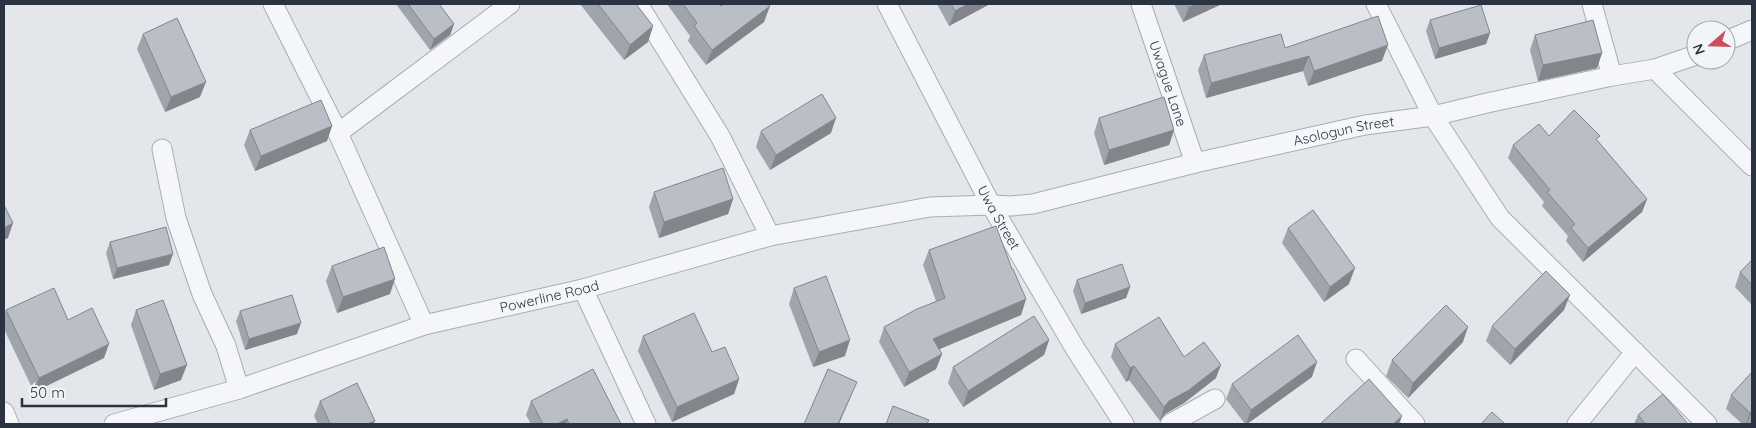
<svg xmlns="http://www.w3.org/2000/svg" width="1756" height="428" viewBox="0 0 1756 428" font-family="Quicksand,sans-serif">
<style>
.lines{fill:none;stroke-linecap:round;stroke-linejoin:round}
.street-casing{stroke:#a8adb4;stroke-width:21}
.street{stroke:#f5f6f9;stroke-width:19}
.wall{fill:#a0a4ab}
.shaded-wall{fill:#82868b}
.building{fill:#babfc7;stroke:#82868b}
.labels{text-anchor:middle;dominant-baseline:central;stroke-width:4;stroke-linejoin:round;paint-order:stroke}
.street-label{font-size:14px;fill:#2b3342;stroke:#f2f5f8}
</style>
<rect width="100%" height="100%" fill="#e3e6ea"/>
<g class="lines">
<g class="street-casing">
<g id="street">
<polyline points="273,4 338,133 424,325"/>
<polyline points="638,4 720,136 770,236"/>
<path id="s1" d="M887 4 991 205 1076 350 1124 424"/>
<path id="s2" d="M1141 4 1195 163"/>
<polyline points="1376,4 1433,116 1500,218 1707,424"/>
<polyline points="1592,4 1612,76"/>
<polyline points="1726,41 1752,30"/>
<polyline points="1655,69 1752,166"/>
<polyline points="338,133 510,4"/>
<polyline points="162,149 176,218 202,294 226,346 239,389"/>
<polyline points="583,289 646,424"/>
<polyline points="1356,359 1415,424"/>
<polyline points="4,412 9,424"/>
<path id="s3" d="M114 424 239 389 424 325 583 289 770 236 930 207 991 205 1011 206 1033 204 1195 163 1365 125 1433 116 1487 103 1612 76 1655 69 1696 55"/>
<polyline points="1170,424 1215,399"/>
<polyline points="1577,424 1635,352"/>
</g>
</g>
<use href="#street" class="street"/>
</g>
<g class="wall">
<polygon points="396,4 439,4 454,24 450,35 430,50"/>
<polygon points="580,4 636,4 653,26 648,42 624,60"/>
<polygon points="667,4 720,4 721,6 764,22 706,65 688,41 690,36"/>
<polygon points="937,4 990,4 949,26"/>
<polygon points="1174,4 1222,4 1183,22"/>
<polygon points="1430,20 1490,33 1486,44 1435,59 1426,31"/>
<polygon points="143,34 200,97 165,112 137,49"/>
<polygon points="1535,35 1602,53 1597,68 1538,81 1530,50"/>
<polygon points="1285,48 1382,61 1308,86 1303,71 1206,98 1198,70 1204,55"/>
<polygon points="1099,118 1174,130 1169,145 1104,165 1094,133"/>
<polygon points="332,126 327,141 255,171 244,145 250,130"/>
<polygon points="761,131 831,133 770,170 756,147"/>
<polygon points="1549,136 1598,141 1647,199 1642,212 1583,262 1566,241 1568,236 1542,206 1544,202 1508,158 1513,145"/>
<polygon points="654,192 733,199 728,214 659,238 649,207"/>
<polygon points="1288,228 1349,284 1324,302 1282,243"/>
<polygon points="110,242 169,265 113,279 106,253"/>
<polygon points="929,250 1012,269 1026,299 1021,315 939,349 942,354 936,369 904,387 879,342 884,327 936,301 923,265"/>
<polygon points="1752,260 1752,305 1735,287 1740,272"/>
<polygon points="332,266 390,294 337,313 326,281"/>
<polygon points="1077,280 1130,287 1126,298 1081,314 1073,291"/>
<polygon points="794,288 845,356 813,367 789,304"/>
<polygon points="6,310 68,320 104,358 34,392 4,329 4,316"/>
<polygon points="136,310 181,380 154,390 131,325"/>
<polygon points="1564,310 1510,365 1486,341 1492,326"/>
<polygon points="240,311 297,334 245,350 236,321"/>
<polygon points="643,336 712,352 739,379 734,394 672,422 638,351"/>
<polygon points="1049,340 1044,355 963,407 948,383 953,367"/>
<polygon points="1463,342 1408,398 1386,376 1392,360"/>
<polygon points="1115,344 1184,357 1216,378 1184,403 1165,414 1160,421 1129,380 1126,382 1111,357"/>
<polygon points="1752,372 1752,424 1742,424 1726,409 1731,395"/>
<polygon points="1312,377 1247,424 1245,424 1226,399 1232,384"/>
<polygon points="320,401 375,421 373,424 318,424 314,416"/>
<polygon points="531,401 621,424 531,424 526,415"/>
<polygon points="1638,415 1688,424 1634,424"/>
</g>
<g class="shaded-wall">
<polygon points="968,4 990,4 949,26 955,11"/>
<polygon points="1196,4 1222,4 1183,22 1189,7"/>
<polygon points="770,6 764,22 706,65 712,50"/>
<polygon points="454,24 450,35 430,50 434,39"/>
<polygon points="653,26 648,42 624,60 630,45"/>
<polygon points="1490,33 1486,44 1435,59 1439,48"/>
<polygon points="1388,45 1382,61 1308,86 1314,71"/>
<polygon points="1602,53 1597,68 1538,81 1543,65"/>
<polygon points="1309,56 1303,71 1206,98 1211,83"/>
<polygon points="206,82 200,97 165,112 171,97"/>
<polygon points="836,118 831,133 770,170 776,155"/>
<polygon points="332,126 327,141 255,171 261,156"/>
<polygon points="1174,130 1169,145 1104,165 1109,150"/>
<polygon points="733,199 728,214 659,238 664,222"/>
<polygon points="1647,199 1642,212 1583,262 1588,248"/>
<polygon points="13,223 8,238 4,240 4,228"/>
<polygon points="173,254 169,265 113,279 117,268"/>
<polygon points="1355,268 1349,284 1324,302 1330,287"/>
<polygon points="395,279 390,294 337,313 343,297"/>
<polygon points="1130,287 1126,298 1081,314 1085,303"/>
<polygon points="1570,295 1564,310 1510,365 1515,349"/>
<polygon points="1026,299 1021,315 928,354 933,339"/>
<polygon points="301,323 297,334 245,350 249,339"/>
<polygon points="1468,327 1463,342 1408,398 1413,383"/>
<polygon points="850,340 845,356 813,367 819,352"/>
<polygon points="1049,340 1044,355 963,407 968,391"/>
<polygon points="109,344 104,358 34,392 39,378"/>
<polygon points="942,354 936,369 904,387 909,372"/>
<polygon points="1317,362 1312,377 1247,424 1246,424 1251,410"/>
<polygon points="187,365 181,380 154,390 160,374"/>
<polygon points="1221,365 1216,378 1184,403 1165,414 1160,421 1164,407 1169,401"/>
<polygon points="1134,366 1129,380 1126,382 1130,368"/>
<polygon points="739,379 734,394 672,422 677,407"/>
<polygon points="857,382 839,424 838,424"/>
<polygon points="1752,411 1747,424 1746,424 1750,413"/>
<polygon points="1402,416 1399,424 1393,424"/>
<polygon points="567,419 565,424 557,424"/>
<polygon points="375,421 373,424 367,424"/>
</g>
<g class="building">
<polygon points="408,4 439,4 454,24 434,39"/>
<polygon points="598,4 636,4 653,26 630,45"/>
<polygon points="683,4 720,4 721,6 724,4 768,4 770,6 712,50 694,26 697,23"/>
<polygon points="951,4 968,4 955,11"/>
<polygon points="1187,4 1196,4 1189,7"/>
<polygon points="1481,5 1490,33 1439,48 1430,20"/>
<polygon points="1378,16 1388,45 1314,71 1309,56 1211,83 1204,55 1281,34 1285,48"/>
<polygon points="177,18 206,82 171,97 143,34"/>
<polygon points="1593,20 1602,53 1543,65 1535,35"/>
<polygon points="822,94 836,118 776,155 761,131"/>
<polygon points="1164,97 1174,130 1109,150 1099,118"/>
<polygon points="321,100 332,126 261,156 250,130"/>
<polygon points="1574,110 1600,136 1596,139 1647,199 1588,248 1571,228 1575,224 1547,192 1550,190 1513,145 1539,124 1549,136"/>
<polygon points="723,168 733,199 664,222 654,192"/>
<polygon points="4,205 13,223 4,228"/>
<polygon points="1313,210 1355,268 1330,287 1288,228"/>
<polygon points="996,226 1012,269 1013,269 1026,299 933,339 942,354 909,372 884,327 917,309 945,298 929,250"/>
<polygon points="166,227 173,254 117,268 110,242"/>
<polygon points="384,247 395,279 343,297 332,266"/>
<polygon points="1752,260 1752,285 1740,272"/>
<polygon points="1122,264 1130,287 1085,303 1077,280"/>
<polygon points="1546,271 1570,295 1515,349 1492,326"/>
<polygon points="826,276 850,340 819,352 794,288"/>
<polygon points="54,288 68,320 92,308 109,344 39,378 6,310"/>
<polygon points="292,295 301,323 249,339 240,311"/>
<polygon points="163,300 187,365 160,374 136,310"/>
<polygon points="1446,305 1468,327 1413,383 1392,360"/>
<polygon points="694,313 712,352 725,347 739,379 677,407 643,336"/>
<polygon points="1034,316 1049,340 968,391 953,367"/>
<polygon points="1159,317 1184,357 1204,342 1221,365 1189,390 1169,401 1164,407 1134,366 1130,368 1115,344"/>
<polygon points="1298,335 1317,362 1251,410 1232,384"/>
<polygon points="593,369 621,424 569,424 567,419 557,424 543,424 531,401"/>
<polygon points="828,369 857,382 838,424 804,424"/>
<polygon points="1752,372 1752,411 1750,413 1731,395"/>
<polygon points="1369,379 1402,416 1393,424 1320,424"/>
<polygon points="357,383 375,421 367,424 330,424 320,401"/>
<polygon points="1663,394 1688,424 1646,424 1638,415"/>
<polygon points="893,406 929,420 927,424 886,424"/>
<polygon points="1492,412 1505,424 1481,424"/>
</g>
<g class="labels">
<g class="street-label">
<text stroke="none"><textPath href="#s2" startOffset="84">Uwague Lane</textPath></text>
<text stroke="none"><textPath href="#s3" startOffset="1268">Asologun Street</textPath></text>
<text stroke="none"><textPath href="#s1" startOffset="241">Uwa Street</textPath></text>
<text stroke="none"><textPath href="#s3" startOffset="454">Powerline Road</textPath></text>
</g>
</g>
<rect width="1756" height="428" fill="none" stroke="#2b3342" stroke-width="10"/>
<g transform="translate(1711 45) rotate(250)"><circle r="24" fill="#f2f5f8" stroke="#a2a7af"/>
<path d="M0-4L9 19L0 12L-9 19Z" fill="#c94e5f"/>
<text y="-8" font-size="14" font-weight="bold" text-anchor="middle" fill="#2b3342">N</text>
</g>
<path d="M22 398v8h144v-8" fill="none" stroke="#2b3342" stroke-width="2.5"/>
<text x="30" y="398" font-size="15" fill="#2b3342" stroke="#f2f5f8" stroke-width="4" paint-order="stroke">50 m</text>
</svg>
